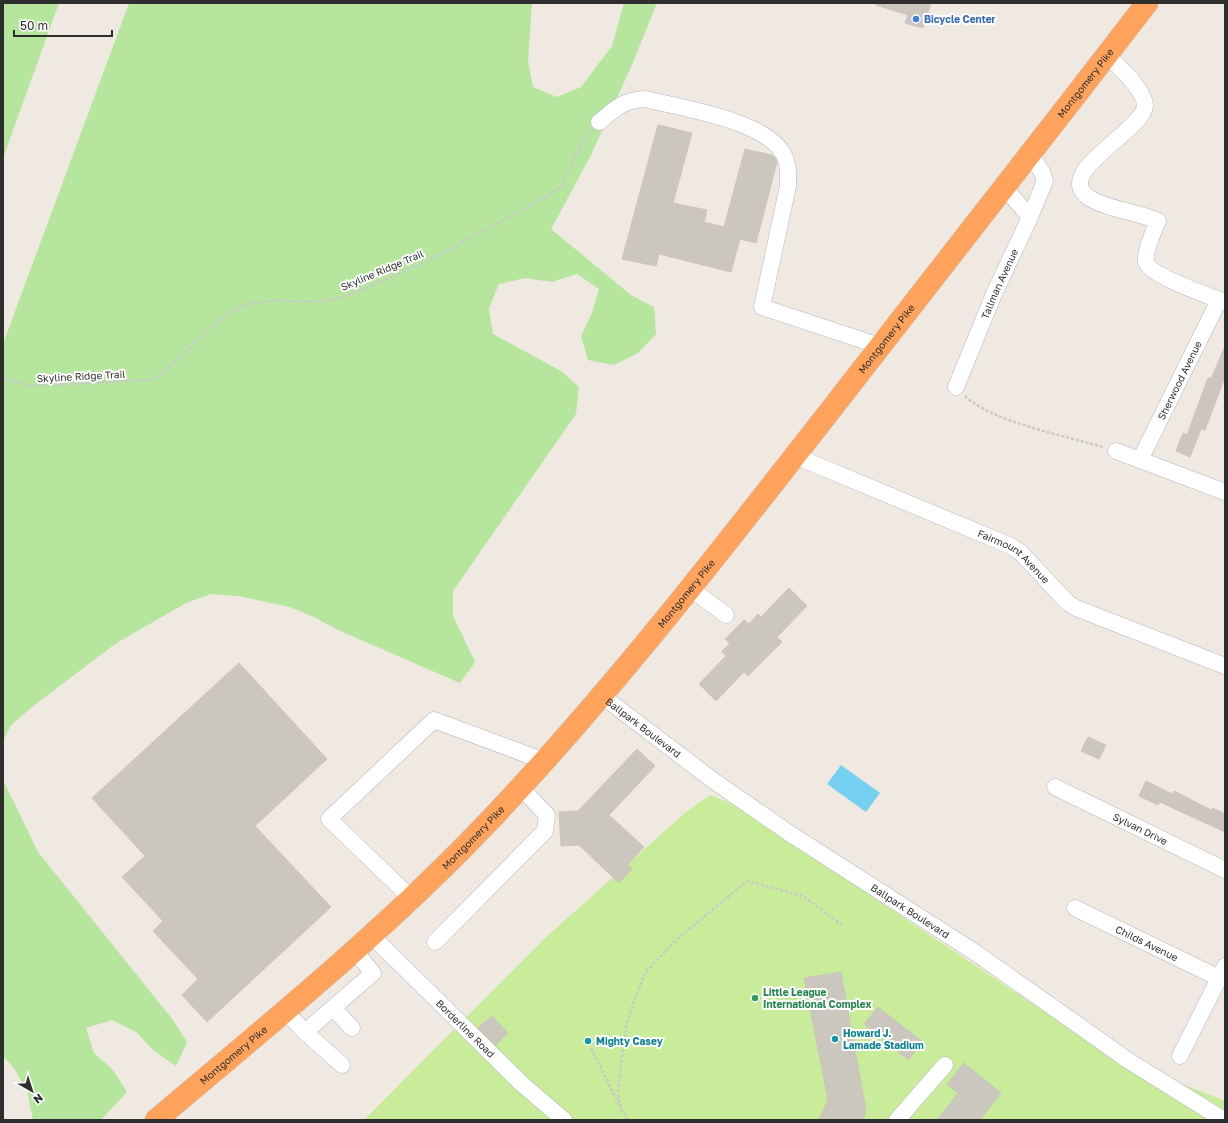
<svg xmlns="http://www.w3.org/2000/svg" width="1228" height="1123" viewBox="0 0 1228 1123" font-family="'Golos Text',sans-serif">
<style>
.green{fill:#b6e59e}
.pitch{fill:#c9ec9a}
.water{fill:#75cff0}
.building{fill:#cbc7bf;stroke:#cbc5ba}
.lines{fill:none;stroke-linecap:round;stroke-linejoin:round}
.minor-casing{stroke:#b4b7c1;stroke-width:17}
.highway-casing{stroke:#c9c9c9;stroke-width:23}
.path{stroke:#c9c9c9;stroke-width:2.5;stroke-dasharray:3 2;stroke-linecap:butt}
.minor{stroke:#fff;stroke-width:16}
.highway{stroke:#ffa35c;stroke-width:22}
.shop-dot{fill:#3f7fe0;stroke:#fff;stroke-width:1.5}
.leisure-dot{fill:#2e9e5b;stroke:#fff;stroke-width:1.5}
.culture-dot{fill:#0f9aa8;stroke:#fff;stroke-width:1.5}
.labels{text-anchor:middle;dominant-baseline:central;stroke-width:4;stroke-linejoin:round;paint-order:stroke}
.shop-label{font-size:10px;font-weight:bold;fill:#366cbe;stroke:#fff;text-anchor:start}
.street-label{font-size:10px;fill:#2e2e2e;stroke:#fff}
.leisure-label{font-size:10px;font-weight:bold;fill:#27864d;stroke:#fff;text-anchor:start}
.culture-label{font-size:10px;font-weight:bold;fill:#0d838f;stroke:#fff;text-anchor:start}
</style>
<rect width="100%" height="100%" fill="#efe9e1"/>
<g class="green">
<polygon points="3,3 59,3 3,158"/>
<polygon points="129,3 532,3 528,61 533,87 557,97 581,87 612,46 624,3 657,3 631,67 591,155 551,229 631,295 654,307 656,334 638,353 614,365 588,360 581,336 592,313 599,289 577,274 552,282 525,278 499,284 489,308 493,334 561,371 579,387 576,414 453,591 453,616 475,662 460,683 338,630 314,617 290,607 238,596 211,594 186,603 115,644 32,707 11,725 3,741 3,344"/>
<polygon points="3,780 38,852 173,1020 187,1042 176,1066 154,1051 136,1032 112,1020 86,1028 94,1053 113,1070 127,1092 101,1120 33,1120 27,1091 14,1068 3,1056"/>
</g>
<polygon class="pitch" points="710,795 733,804 1111,1056 1223,1100 1225,1101 1225,1120 364,1120 544,939 686,812"/>
<polygon class="water" points="841,765 880,793 866,812 827,784"/>
<g class="building">
<polygon points="876,3 931,3 923,28 905,23 908,15 876,5"/>
<polygon points="658,125 692,133 673,203 707,210 704,222 724,227 745,149 772,155 775,158 777,162 756,243 740,239 731,272 659,254 656,266 622,259"/>
<polygon points="1225,346 1225,377 1205,430 1201,429 1190,457 1176,451 1183,433 1187,435 1208,378 1211,379"/>
<polygon points="789,588 807,606 777,637 782,642 748,676 744,672 716,701 699,684 726,656 722,651 730,643 725,639 744,620 749,624 758,614 761,617"/>
<polygon points="239,663 327,759 255,826 331,907 207,1022 182,995 198,979 153,931 163,921 122,877 145,856 92,798"/>
<polygon points="1088,737 1106,745 1099,759 1081,751"/>
<polygon points="637,749 655,766 609,815 644,847 627,865 632,869 619,883 579,845 561,846 559,812 578,811"/>
<polygon points="1146,781 1172,794 1174,791 1211,810 1213,808 1225,814 1225,832 1160,802 1158,805 1139,796"/>
<polygon points="841,972 866,1110 863,1120 819,1120 828,1100 804,978"/>
<polygon points="878,1007 923,1042 908,1060 864,1024"/>
<polygon points="492,1016 508,1033 496,1045 478,1028"/>
<polygon points="964,1063 1001,1093 980,1120 937,1120 958,1093 947,1084"/>
</g>
<g class="lines">
<g class="minor-casing">
<g id="minor">
<path d="M1107 55C1118 66 1145 89 1145 106 1143 131 1053 172 1088 197 1105 209 1138 212 1158 221 1154 230 1144 253 1146 262 1150 276 1210 296 1225 302"/>
<path d="M599 122C615 109 623 100 645 99 682 108 763 120 783 153 789 164 788 174 788 186L762 307 880 346"/>
<polyline points="1030,154 1042,172 1045,181 1030,217"/>
<path id="s1" d="M956 387 994 294 1030 217 1004 187"/>
<polyline points="1116,451 1225,492"/>
<path id="s2" d="M795 456 1011 546 1020 552 1068 603 1076 608 1225 666"/>
<path id="s3" d="M1140 460 1219 300"/>
<polyline points="691,589 726,615"/>
<path id="s4" d="M602 696 714 781 789 833 976 953 1129 1061 1224 1120"/>
<path id="s5" d="M1055 787 1225 870"/>
<polyline points="411,898 329,819 434,720 544,761"/>
<path id="s6" d="M1075 908 1219 978"/>
<path id="s7" d="M371 935 522 1084 564 1120"/>
<polyline points="435,942 545,831 547,815 520,787"/>
<polyline points="333,1008 352,1028"/>
<polyline points="285,1011 305,1032 373,973 354,950"/>
<polyline points="305,1032 342,1065"/>
<polyline points="1180,1056 1225,966"/>
<polyline points="897,1120 945,1065"/>
</g>
</g>
<g class="highway-casing">
<g id="highway">
<path id="s8" d="M156 1120C271 1023 388 928 492 818 614 689 723 548 833 407 938 272 1043 138 1147 3"/>
</g>
</g>
<g class="path">
<path d="M3 375 9 380 31 386 150 380C186 362 207 318 247 305 273 296 302 305 328 300 348 297 367 287 385 280 441 256 493 225 547 196L562 186 580 147 591 132"/>
<path d="M965 396C992 422 1066 436 1103 447"/>
<polyline points="591,1048 620,1107"/>
<polyline points="628,1120 621,1109 618,1091 621,1063 627,1021 645,973 676,940 747,881 803,896 843,926"/>
</g>
<use href="#minor" class="minor"/>
<use href="#highway" class="highway"/>
</g>
<circle class="shop-dot" cx="916" cy="19" r="4"/>
<circle class="leisure-dot" cx="755" cy="998" r="4"/>
<g class="culture-dot">
<circle cx="835" cy="1039" r="4"/>
<circle cx="588" cy="1041" r="4"/>
</g>
<g class="labels">
<g class="shop-label">
<text x="924" y="19">Bicycle Center</text>
</g>
<g class="street-label">
<text stroke="none"><textPath href="#s8" startOffset="1397">Montgomery Pike</textPath></text>
<text transform="translate(382 270) rotate(-23)">Skyline Ridge Trail</text>
<text stroke="none"><textPath href="#s1" startOffset="112">Tallman Avenue</textPath></text>
<text stroke="none"><textPath href="#s8" startOffset="1073">Montgomery Pike</textPath></text>
<text transform="translate(81 376) rotate(-3)">Skyline Ridge Trail</text>
<text stroke="none"><textPath href="#s3" startOffset="89">Sherwood Avenue</textPath></text>
<text stroke="none"><textPath href="#s2" startOffset="242">Fairmount Avenue</textPath></text>
<text stroke="none"><textPath href="#s8" startOffset="749">Montgomery Pike</textPath></text>
<text stroke="none"><textPath href="#s4" startOffset="52">Ballpark Boulevard</textPath></text>
<text stroke="none"><textPath href="#s5" startOffset="95">Sylvan Drive</textPath></text>
<text stroke="none"><textPath href="#s8" startOffset="425">Montgomery Pike</textPath></text>
<text stroke="none"><textPath href="#s4" startOffset="376">Ballpark Boulevard</textPath></text>
<text stroke="none"><textPath href="#s6" startOffset="80">Childs Avenue</textPath></text>
<text stroke="none"><textPath href="#s7" startOffset="133">Borderline Road</textPath></text>
<text stroke="none"><textPath href="#s8" startOffset="101">Montgomery Pike</textPath></text>
</g>
<g class="leisure-label">
<text x="763" y="992">Little League<tspan x="763" dy="12">International Complex</tspan></text>
</g>
<g class="culture-label">
<text x="843" y="1033">Howard J.<tspan x="843" dy="12">Lamade Stadium</tspan></text>
<text x="596" y="1041">Mighty Casey</text>
</g>
</g>
<rect width="1228" height="1123" fill="none" stroke="#2e2e2e" stroke-width="8"/>
<g transform="translate(32 1091) rotate(141)" stroke="#ffffff" stroke-width="3" paint-order="stroke">
<path d="M0-3L7 15L0 10L-7 15Z" fill="#2e2e2e"/>
<text y="-6" font-size="11" font-weight="bold" text-anchor="middle" fill="#2e2e2e">N</text>
</g>
<path d="M14 30v6h98v-6" fill="none" stroke="#2e2e2e" stroke-width="2"/>
<text x="20" y="30" font-size="12" fill="#2e2e2e" stroke="#ffffff" stroke-width="3" paint-order="stroke">50 m</text>
</svg>
